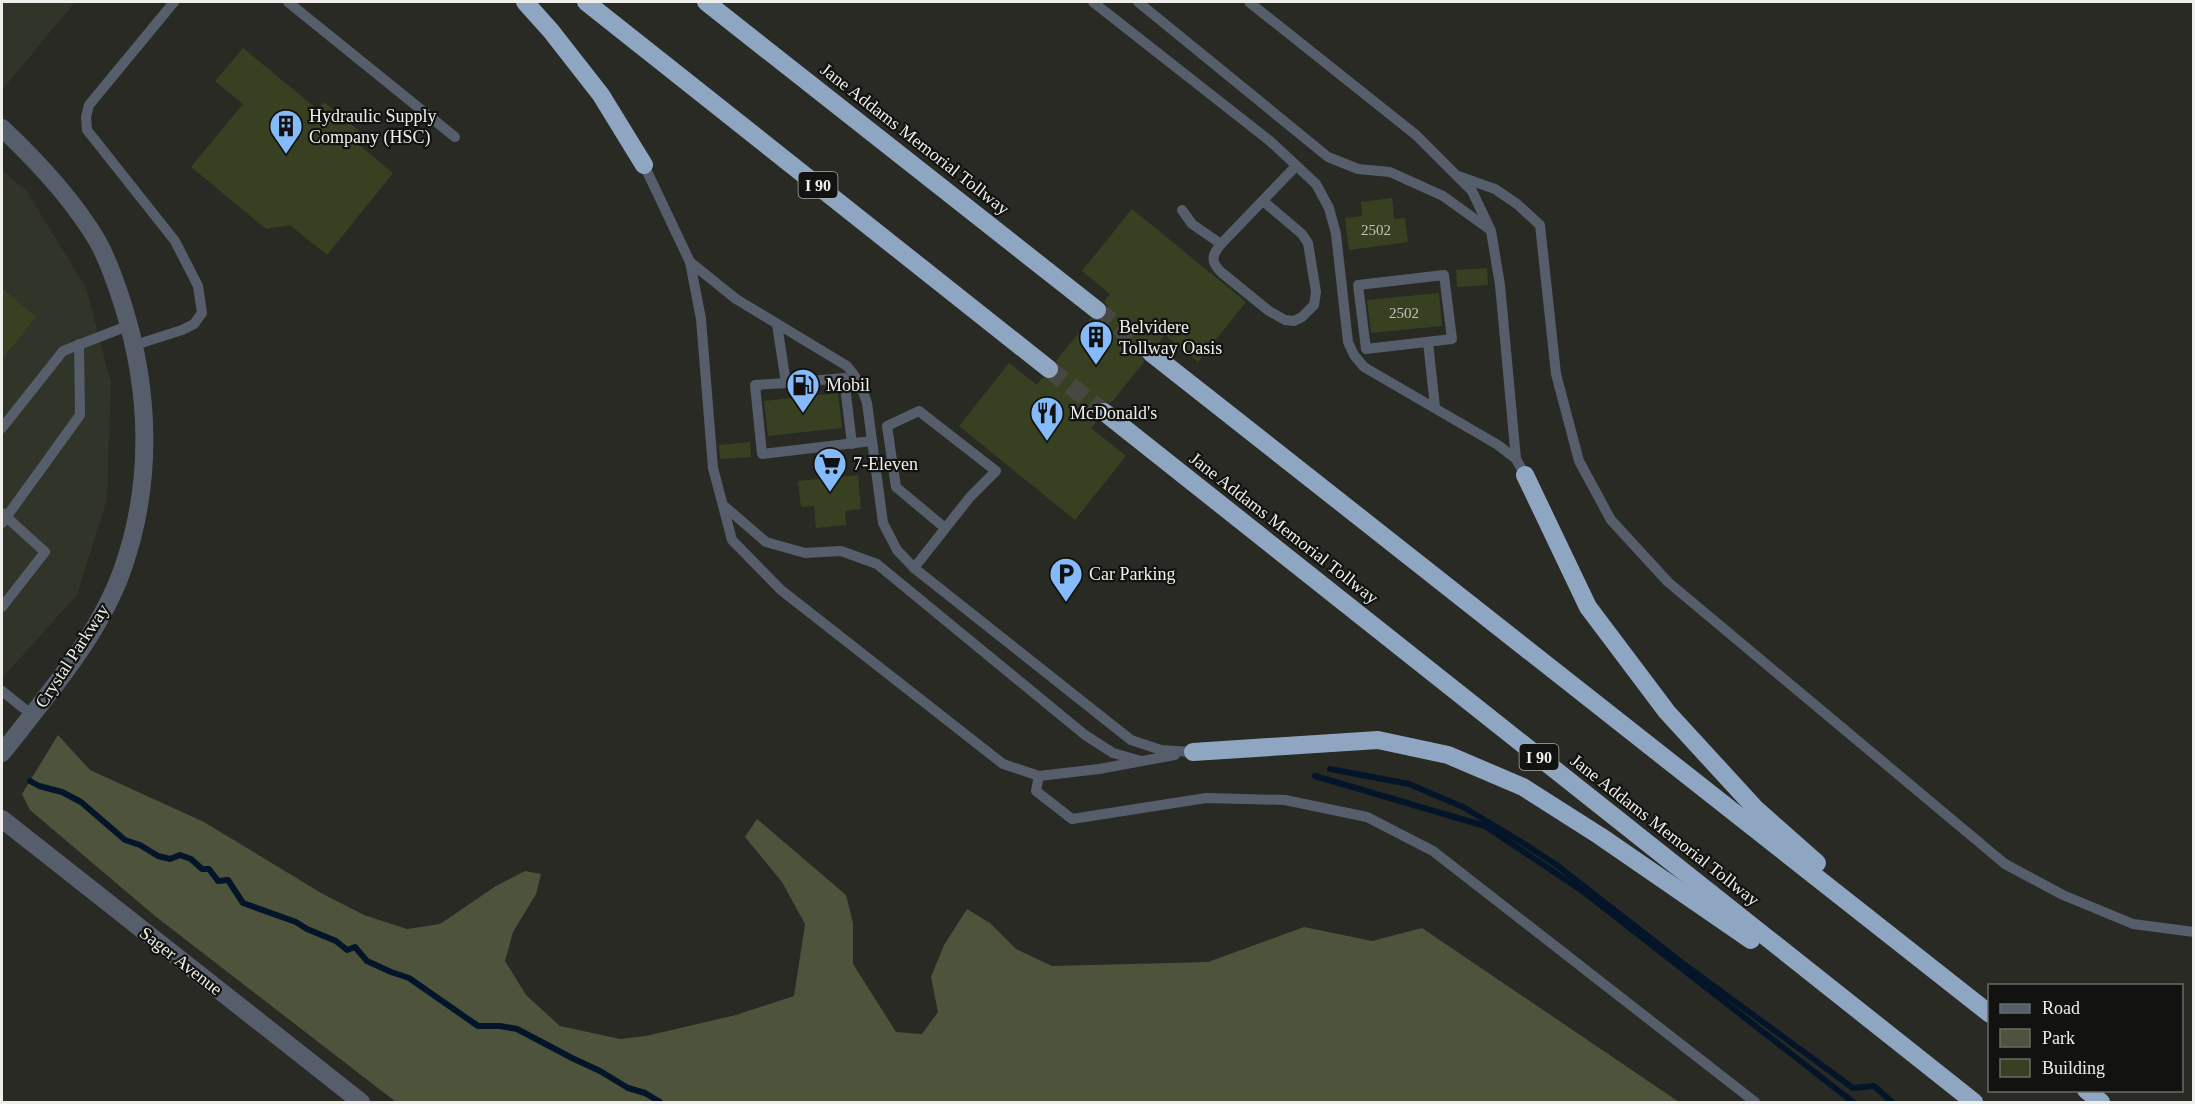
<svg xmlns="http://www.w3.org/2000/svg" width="2195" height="1104" viewBox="0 0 2195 1104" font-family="'Times New Roman',serif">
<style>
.built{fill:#313428}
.green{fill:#4d543b}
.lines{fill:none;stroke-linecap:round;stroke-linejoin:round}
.stream{stroke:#04152a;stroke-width:6}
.building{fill:#384022}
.highway-tunnel{stroke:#474842;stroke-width:18;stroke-dasharray:18 9;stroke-linecap:butt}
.lane{stroke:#555e6a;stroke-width:10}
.street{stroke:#555e6a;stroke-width:18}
.highway{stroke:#8fa6c2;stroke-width:18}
.labels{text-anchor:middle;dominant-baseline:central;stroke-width:4.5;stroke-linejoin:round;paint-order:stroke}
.number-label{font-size:15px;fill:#c0c3b9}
.shield{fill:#121310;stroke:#acada9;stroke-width:1.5}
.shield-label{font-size:16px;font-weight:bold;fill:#eeefeb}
.poi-label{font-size:18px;fill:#eeefeb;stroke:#121310;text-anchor:start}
.street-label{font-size:18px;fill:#eeefeb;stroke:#121310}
</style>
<rect width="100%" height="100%" fill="#292a24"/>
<g class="built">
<polygon points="2,2 75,2 2,90"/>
<polygon points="2,171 26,190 86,288 111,383 107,499 77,595 2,678"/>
</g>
<polygon class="green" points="58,735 90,770 204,822 321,893 364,915 407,929 440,924 496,886 525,871 541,874 536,894 513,932 505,961 526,995 560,1026 620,1039 646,1036 736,1015 794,996 805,924 782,882 745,837 757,819 846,895 853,923 853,964 896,1032 922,1034 938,1012 931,977 944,945 967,909 990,923 1016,949 1052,966 1208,962 1304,927 1372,941 1422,928 1679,1102 396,1102 155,916 30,810 22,794"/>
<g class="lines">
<g class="stream">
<polyline points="1330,769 1409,784 1463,807 1523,843 1558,866 1689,968 1853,1088 1874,1086 1892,1102"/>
<polyline points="1315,776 1485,826 1581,890 1853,1102"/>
<polyline points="30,781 39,786 62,792 81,802 125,840 140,845 158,856 170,859 180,855 191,859 202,869 209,869 218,881 228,880 243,903 296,922 307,929 336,941 347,950 355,947 367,961 391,972 409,978 478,1026 500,1026 517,1029 572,1058 600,1071 628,1088 645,1093 660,1102"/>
</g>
</g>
<g class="building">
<polygon points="243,48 318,110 324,102 364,135 357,143 393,173 327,255 290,225 266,229 191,167 243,104 215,81"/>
<polygon points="1392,198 1394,219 1405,218 1408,242 1349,250 1345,218 1362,216 1361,202"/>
<polygon points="1132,209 1246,302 1198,362 1165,335 1158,344 1152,342 1146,343 1140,352 1144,362 1111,403 1100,401 1095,406 1093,416 1097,421 1091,428 1126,456 1075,520 959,426 1009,363 1037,385 1042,378 1054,379 1060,371 1056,361 1090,319 1101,321 1106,316 1108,306 1104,301 1110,294 1082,271"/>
<polygon points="1487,268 1488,285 1457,287 1456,270"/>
<polygon points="2,288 36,317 2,359"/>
<polygon points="1439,293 1442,326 1371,333 1367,300"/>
<polygon points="838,393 842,428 768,436 764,401"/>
<polygon points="750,442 751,457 720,459 719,445"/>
<polygon points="858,475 861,509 845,511 846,525 816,528 814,506 801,507 798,481"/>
</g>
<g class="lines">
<g class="highway-tunnel">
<polyline points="1097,310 1151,353"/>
<polyline points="1049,369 1104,412"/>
</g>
<g class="lane">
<polyline points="288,2 455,137"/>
<polyline points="1093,2 1270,141 1316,184 1329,208 1336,234 1348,342 1354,355 1364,367 1498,445 1516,459 1525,475"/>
<polyline points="1138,2 1328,157 1358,169 1390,172 1443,196 1489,229"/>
<polyline points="1249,2 1416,135 1472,191 1491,231 1500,285 1516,459"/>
<path d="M644 165 690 262 736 299 847 366C857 377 863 389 867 403L883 523 897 550 914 568 1131 740 1161 750 1193 752"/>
<polyline points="1458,176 1495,189 1517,204 1540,225 1556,374 1579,461 1611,520 1668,582 2005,864 2063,895 2133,924 2194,932"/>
<path d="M1263 201 1302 234 1308 243 1316 292 1314 305 1302 317 1294 321 1285 320 1269 311 1221 272C1210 261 1212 255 1221 244L1296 166"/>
<polyline points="1182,210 1192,224 1221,244"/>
<polyline points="690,262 701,319 713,468 732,540 781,590 1003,764 1039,776 1099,769 1175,755"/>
<polygon points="1444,275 1452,339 1366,349 1358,285"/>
<polyline points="777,324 786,383 844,378 852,444"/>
<polyline points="1428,342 1435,407"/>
<polyline points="135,345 182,330 194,324 202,313 198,286 175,241 87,130 86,117 89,105 174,2"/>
<polyline points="786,383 755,385 762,454 872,441"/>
<polyline points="2,428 63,351 130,325"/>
<polyline points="723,505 766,542 805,553 841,551 877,564 1085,735 1113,753 1141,761"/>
<polyline points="2,523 80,415 79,344"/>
<polyline points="914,568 970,497 996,471 919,411 887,426 896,487 945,528"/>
<polyline points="2,607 45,552 2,513"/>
<polyline points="2,691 32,715"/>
<polyline points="1039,776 1036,791 1072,819 1206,798 1285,800 1367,817 1433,851 1755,1102"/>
</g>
<g class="street">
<path d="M2 128C37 161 73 199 98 242 109 262 116 283 123 305 150 391 153 482 123 568 100 635 45 698 2 753"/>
<polyline points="2,819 361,1102"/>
</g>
<g class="highway">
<polyline points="525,2 551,31 601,95 644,165"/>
<polyline points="586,2 1049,369"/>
<polyline points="706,2 1097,310"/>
<polyline points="1151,353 1990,1014"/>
<polyline points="1104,412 1974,1102"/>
<polyline points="1525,475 1588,607 1667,712 1756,809 1817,863"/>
<polyline points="1193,752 1378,740 1448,755 1523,787 1600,836 1751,940"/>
<polyline points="2086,1090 2101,1102"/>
</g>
</g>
<defs>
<g id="building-pin" transform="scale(1.725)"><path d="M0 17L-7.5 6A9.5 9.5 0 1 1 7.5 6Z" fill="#86bbfb" stroke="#121310"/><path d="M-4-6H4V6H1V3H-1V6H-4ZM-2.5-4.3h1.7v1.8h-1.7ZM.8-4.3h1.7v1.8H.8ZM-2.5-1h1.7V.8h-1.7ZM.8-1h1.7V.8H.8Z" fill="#111"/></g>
<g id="fuel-pin" transform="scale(1.725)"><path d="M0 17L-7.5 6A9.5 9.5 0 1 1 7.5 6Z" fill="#86bbfb" stroke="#121310"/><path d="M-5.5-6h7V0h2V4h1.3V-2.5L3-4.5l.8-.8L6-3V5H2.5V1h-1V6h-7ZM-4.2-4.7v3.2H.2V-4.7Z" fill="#111"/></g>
<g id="restaurant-pin" transform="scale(1.725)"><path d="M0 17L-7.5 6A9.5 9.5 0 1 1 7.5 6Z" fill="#86bbfb" stroke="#121310"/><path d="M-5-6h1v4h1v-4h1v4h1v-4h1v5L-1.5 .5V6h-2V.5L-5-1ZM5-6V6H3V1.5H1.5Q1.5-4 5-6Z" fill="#111"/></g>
<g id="supermarket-pin" transform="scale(1.725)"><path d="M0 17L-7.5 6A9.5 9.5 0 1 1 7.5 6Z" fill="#86bbfb" stroke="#121310"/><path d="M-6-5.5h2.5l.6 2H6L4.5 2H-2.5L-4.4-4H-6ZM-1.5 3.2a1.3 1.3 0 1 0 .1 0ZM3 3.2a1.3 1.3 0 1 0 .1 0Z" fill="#111"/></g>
<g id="parking-pin" transform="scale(1.725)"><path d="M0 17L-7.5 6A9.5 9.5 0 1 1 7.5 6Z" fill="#86bbfb" stroke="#121310"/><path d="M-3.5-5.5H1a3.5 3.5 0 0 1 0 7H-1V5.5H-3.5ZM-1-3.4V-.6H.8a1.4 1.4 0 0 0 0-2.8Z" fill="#111"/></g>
</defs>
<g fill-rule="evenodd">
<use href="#building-pin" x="286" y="126"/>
<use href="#building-pin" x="1096" y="337"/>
<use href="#fuel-pin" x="803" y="385"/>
<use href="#restaurant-pin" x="1047" y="413"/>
<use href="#supermarket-pin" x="830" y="464"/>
<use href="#parking-pin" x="1066" y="574"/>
</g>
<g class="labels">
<g class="number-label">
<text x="1376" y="230">2502</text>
<text x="1404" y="313">2502</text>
</g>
<g class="shield">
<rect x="798.5" y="172" width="39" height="26" rx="4.5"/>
<rect x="1519.5" y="744" width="39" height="26" rx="4.5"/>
</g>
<g class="shield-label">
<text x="818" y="185">I 90</text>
<text x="1539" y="757">I 90</text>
</g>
<g class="poi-label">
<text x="309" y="116">Hydraulic Supply<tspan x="309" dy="21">Company (HSC)</tspan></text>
<text x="1119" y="327">Belvidere<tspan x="1119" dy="21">Tollway Oasis</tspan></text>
<text x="826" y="385">Mobil</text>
<text x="1070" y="413">McDonald's</text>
<text x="853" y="464">7-Eleven</text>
<text x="1089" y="574">Car Parking</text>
</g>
<g class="street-label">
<text transform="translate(915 139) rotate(38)">Jane Addams Memorial Tollway</text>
<text transform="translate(1284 528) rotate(38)">Jane Addams Memorial Tollway</text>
<text transform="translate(72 656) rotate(-57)">Crystal Parkway</text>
<text transform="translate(1665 830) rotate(38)">Jane Addams Memorial Tollway</text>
<text transform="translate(181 961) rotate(38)">Sager Avenue</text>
</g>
</g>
<rect width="2195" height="1104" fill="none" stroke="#eeefeb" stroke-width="6"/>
<rect x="1988" y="984" width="195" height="108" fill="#121310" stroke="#6a6b68" stroke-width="1.5"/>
<rect x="2000" y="1004" width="30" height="9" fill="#555e6a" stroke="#6a6b68" stroke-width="1.5"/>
<text x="2042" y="1014" font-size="18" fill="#eeefeb">Road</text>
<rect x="2000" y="1029" width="30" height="18" fill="#4d543b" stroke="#6a6b68" stroke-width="1.5"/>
<text x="2042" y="1044" font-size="18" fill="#eeefeb">Park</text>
<rect x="2000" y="1059" width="30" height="18" fill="#384022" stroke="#6a6b68" stroke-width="1.5"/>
<text x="2042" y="1074" font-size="18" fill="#eeefeb">Building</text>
</svg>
